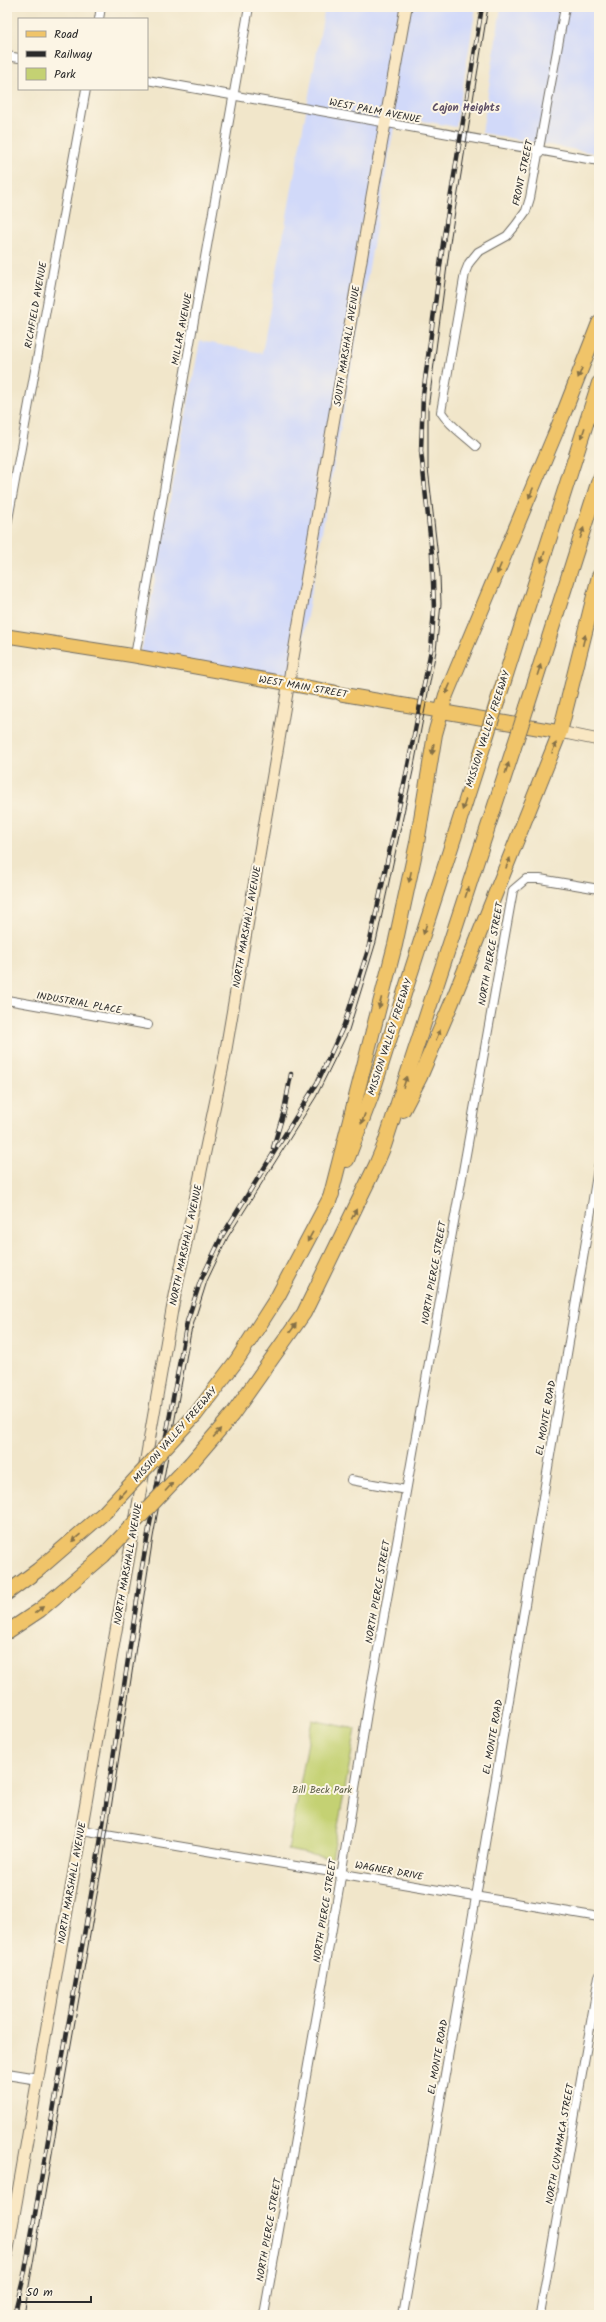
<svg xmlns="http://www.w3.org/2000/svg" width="606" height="2322" viewBox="0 0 606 2322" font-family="Kalam,sans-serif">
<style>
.built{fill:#d1d9f9}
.green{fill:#c4d173;stroke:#787e4f}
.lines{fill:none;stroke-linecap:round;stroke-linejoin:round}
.minor-casing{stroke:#706c63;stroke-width:10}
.tertiary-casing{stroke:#706c63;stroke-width:12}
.secondary-casing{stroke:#706c63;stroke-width:13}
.primary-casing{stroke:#706c63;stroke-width:15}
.motorway-casing{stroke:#706c63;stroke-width:16}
.minor{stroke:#fff;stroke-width:8}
.tertiary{stroke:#fff;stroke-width:10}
.secondary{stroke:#f9e7c3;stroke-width:11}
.primary{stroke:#f0c469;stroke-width:13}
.motorway{stroke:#f0c469;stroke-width:14}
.tram{stroke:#2b2b2b;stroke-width:1}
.rail-casing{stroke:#2b2b2b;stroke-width:4.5}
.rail{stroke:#fcf5e5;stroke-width:3;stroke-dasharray:9;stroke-linecap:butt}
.motorway-bridge-casing{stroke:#706c63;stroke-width:16;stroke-linecap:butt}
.motorway-bridge{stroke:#f0c469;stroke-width:14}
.oneway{fill:#847047}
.labels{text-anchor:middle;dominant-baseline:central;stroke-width:4;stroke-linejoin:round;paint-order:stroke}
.street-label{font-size:10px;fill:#2b2b2b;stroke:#fcf5e5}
.park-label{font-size:10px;fill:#51543d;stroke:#fcf5e5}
.neighbourhood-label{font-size:11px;font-weight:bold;fill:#5f5066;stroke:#fcf5e5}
</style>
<rect width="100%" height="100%" fill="#fcf5e5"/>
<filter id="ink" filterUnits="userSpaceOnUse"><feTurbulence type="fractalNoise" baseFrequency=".025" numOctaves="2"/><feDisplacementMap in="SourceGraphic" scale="8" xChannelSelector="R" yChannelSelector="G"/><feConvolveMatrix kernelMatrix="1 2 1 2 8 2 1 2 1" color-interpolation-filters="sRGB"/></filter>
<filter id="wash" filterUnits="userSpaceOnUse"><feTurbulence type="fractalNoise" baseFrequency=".012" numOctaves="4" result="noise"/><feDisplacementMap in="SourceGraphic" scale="16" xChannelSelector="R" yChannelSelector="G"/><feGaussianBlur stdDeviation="0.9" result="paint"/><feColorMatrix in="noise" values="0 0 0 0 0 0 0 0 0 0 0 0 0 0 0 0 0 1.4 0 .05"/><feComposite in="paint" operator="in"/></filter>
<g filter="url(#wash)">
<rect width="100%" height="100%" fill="#f1e6ca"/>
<g class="built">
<polygon points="325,7 476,7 456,127 396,116 296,678 141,653 200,341 262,353"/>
<polygon points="501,7 599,7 599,154 482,133"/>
</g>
<polygon class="green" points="312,1720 356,1729 332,1859 288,1850"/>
</g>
<g filter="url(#ink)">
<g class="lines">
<g class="minor-casing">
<g id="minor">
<polyline points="99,19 101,7"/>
<polyline points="7,56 19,58"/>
<polyline points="147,80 599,161"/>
<path d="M476 446C464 435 450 426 441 412L465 273 469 263 478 252 507 236 516 225 526 211 530 198 565 7"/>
<polyline points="7,525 86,89"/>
<polyline points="135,656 249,7"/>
<polyline points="7,1000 148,1025"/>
<polyline points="351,1480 406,1490"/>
<polyline points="82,1830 599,1917"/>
<polyline points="264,2315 339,1889 369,1700 513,890 526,879 540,879 599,889"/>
<polyline points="403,2315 476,1897 599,1163"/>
<polyline points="540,2315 599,1976"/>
</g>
</g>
<g class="tertiary-casing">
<polyline id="tertiary" points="7,2074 38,2079"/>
</g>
<g class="secondary-casing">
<g id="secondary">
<polyline points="560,732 599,740"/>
<polyline points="7,2255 172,1310 224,1061 372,196 406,7"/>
</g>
</g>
<g class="primary-casing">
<g id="primary">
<polyline points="7,636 135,656 334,692"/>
<polyline points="341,694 560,732"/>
</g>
</g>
<g class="motorway-casing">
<g id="motorway">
<polyline points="497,703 599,383"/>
<polyline points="527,707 599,480"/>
<polyline points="403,1110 420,1077 452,1002 560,732 599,576"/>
<polyline points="347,1160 371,1097 485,741"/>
<polyline points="329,1202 395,945 417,843 435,734 446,695 563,415 599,323"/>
<polyline points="196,1414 237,1360 278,1296 332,1194"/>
<polyline points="191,1463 232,1415 304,1313 376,1165 384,1146 514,747"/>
<polyline points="7,1593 38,1570 105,1512"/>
<polyline points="7,1632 40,1610 103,1556"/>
</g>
</g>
<use href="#minor" class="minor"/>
<use href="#tertiary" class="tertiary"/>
<use href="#secondary" class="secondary"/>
<use href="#primary" class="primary"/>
<use href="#motorway" class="motorway"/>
<g class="tram">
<polyline points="17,2315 25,2271"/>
<polyline points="24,2315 103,1860 153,1537 191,1332 207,1281 228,1237 316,1097 349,1030 376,942 413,771 436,651 441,604 440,575 428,468 428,409 451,236 488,7"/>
</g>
<g class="rail-casing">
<g id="rail">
<polyline points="273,1148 284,1111 291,1074"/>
<polyline points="14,2315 25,2271 100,1844 142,1567 187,1322 200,1282 222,1236 317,1083 344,1025 368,950 407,770 431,650 434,609 432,554 421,451 423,395 444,236 482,7"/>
</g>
</g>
<use href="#rail" class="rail"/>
<g class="motorway-bridge-casing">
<g id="motorway-bridge">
<polyline points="485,741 497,703"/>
<polyline points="514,747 527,707"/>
<polyline points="105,1512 196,1414"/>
<polyline points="103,1556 191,1463"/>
</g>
</g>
<use href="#motorway-bridge" class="motorway-bridge"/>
</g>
<defs><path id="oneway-solid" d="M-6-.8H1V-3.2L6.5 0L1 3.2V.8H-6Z"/></defs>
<g class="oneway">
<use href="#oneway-solid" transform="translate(580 373) rotate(111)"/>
<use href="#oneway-solid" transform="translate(583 433) rotate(108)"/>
<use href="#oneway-solid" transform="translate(531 493) rotate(113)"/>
<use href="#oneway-solid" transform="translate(582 533) rotate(-72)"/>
<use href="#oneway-solid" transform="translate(543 557) rotate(108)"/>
<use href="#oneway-solid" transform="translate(499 569) rotate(113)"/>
<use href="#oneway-solid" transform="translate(584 640) rotate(-76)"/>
<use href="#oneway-solid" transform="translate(539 670) rotate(-72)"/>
<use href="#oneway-solid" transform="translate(448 689) rotate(113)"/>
<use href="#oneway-solid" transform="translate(554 748) rotate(-68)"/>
<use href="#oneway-solid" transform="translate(433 749) rotate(99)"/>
<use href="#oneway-solid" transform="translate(507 768) rotate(-72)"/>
<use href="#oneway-solid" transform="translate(464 805) rotate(108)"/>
<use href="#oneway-solid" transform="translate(508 863) rotate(-68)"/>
<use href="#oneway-solid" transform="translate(410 877) rotate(102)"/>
<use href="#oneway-solid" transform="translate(467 892) rotate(-72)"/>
<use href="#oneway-solid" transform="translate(425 929) rotate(108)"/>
<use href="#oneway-solid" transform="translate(380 1003) rotate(105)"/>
<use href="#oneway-solid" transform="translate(438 1035) rotate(-67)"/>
<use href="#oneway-solid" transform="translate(405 1082) rotate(-72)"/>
<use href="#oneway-solid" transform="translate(363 1119) rotate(110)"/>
<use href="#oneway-solid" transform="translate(354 1214) rotate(-64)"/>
<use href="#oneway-solid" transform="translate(310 1237) rotate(119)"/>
<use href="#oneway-solid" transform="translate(293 1328) rotate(-55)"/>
<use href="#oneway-solid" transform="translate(217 1433) rotate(-50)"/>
<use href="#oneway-solid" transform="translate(169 1487) rotate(-48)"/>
<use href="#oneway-solid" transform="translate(122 1494) rotate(133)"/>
<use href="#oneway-solid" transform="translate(76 1538) rotate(139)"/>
<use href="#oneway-solid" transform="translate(39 1610) rotate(-37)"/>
</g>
</g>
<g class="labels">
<g class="street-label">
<text transform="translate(375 111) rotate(11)">WEST PALM AVENUE</text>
<text transform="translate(523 173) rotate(-78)">FRONT STREET</text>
<text transform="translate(36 305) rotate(-80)">RICHFIELD AVENUE</text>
<text transform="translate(182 329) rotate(-79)">MILLAR AVENUE</text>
<text transform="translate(347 346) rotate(-81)">SOUTH MARSHALL AVENUE</text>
<text transform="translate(303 687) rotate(10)">WEST MAIN STREET</text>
<text transform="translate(488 729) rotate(-72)">MISSION VALLEY FREEWAY</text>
<text transform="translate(247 927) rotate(-80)">NORTH MARSHALL AVENUE</text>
<text transform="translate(491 954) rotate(-80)">NORTH PIERCE STREET</text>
<text transform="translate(79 1003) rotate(10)">INDUSTRIAL PLACE</text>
<text transform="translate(390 1037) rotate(-72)">MISSION VALLEY FREEWAY</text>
<text transform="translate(186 1245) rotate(-78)">NORTH MARSHALL AVENUE</text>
<text transform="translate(434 1273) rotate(-80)">NORTH PIERCE STREET</text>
<text transform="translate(546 1418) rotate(-80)">EL MONTE ROAD</text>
<text transform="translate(175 1435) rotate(-49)">MISSION VALLEY FREEWAY</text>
<text transform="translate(128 1564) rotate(-80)">NORTH MARSHALL AVENUE</text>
<text transform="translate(378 1592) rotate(-80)">NORTH PIERCE STREET</text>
<text transform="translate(493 1737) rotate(-80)">EL MONTE ROAD</text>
<text transform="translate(389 1871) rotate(10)">WAGNER DRIVE</text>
<text transform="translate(72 1883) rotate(-80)">NORTH MARSHALL AVENUE</text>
<text transform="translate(325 1911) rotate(-81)">NORTH PIERCE STREET</text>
<text transform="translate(438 2057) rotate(-80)">EL MONTE ROAD</text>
<text transform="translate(560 2144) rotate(-80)">NORTH CUYAMACA STREET</text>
<text transform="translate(269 2230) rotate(-80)">NORTH PIERCE STREET</text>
</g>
<g class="park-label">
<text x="322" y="1790">Bill Beck Park</text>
</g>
<g class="neighbourhood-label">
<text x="466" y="108">Cajon Heights</text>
</g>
</g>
<rect width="606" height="2322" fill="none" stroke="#fcf5e5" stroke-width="24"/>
<rect x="18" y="18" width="130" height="72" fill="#fcf5e5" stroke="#a8a49b"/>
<rect x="26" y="31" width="20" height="6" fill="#f0c469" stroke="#a8a49b"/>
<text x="54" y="38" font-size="12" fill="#2b2b2b">Road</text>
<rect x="26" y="51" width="20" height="6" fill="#2b2b2b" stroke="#a8a49b"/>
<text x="54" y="58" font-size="12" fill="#2b2b2b">Railway</text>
<rect x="26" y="68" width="20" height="12" fill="#c4d173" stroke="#a8a49b"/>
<text x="54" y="78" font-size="12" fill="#2b2b2b">Park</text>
<path d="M20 2296v6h71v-6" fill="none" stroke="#2b2b2b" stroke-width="2"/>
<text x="26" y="2296" font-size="12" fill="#2b2b2b" stroke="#fcf5e5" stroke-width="3" paint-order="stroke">50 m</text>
</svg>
